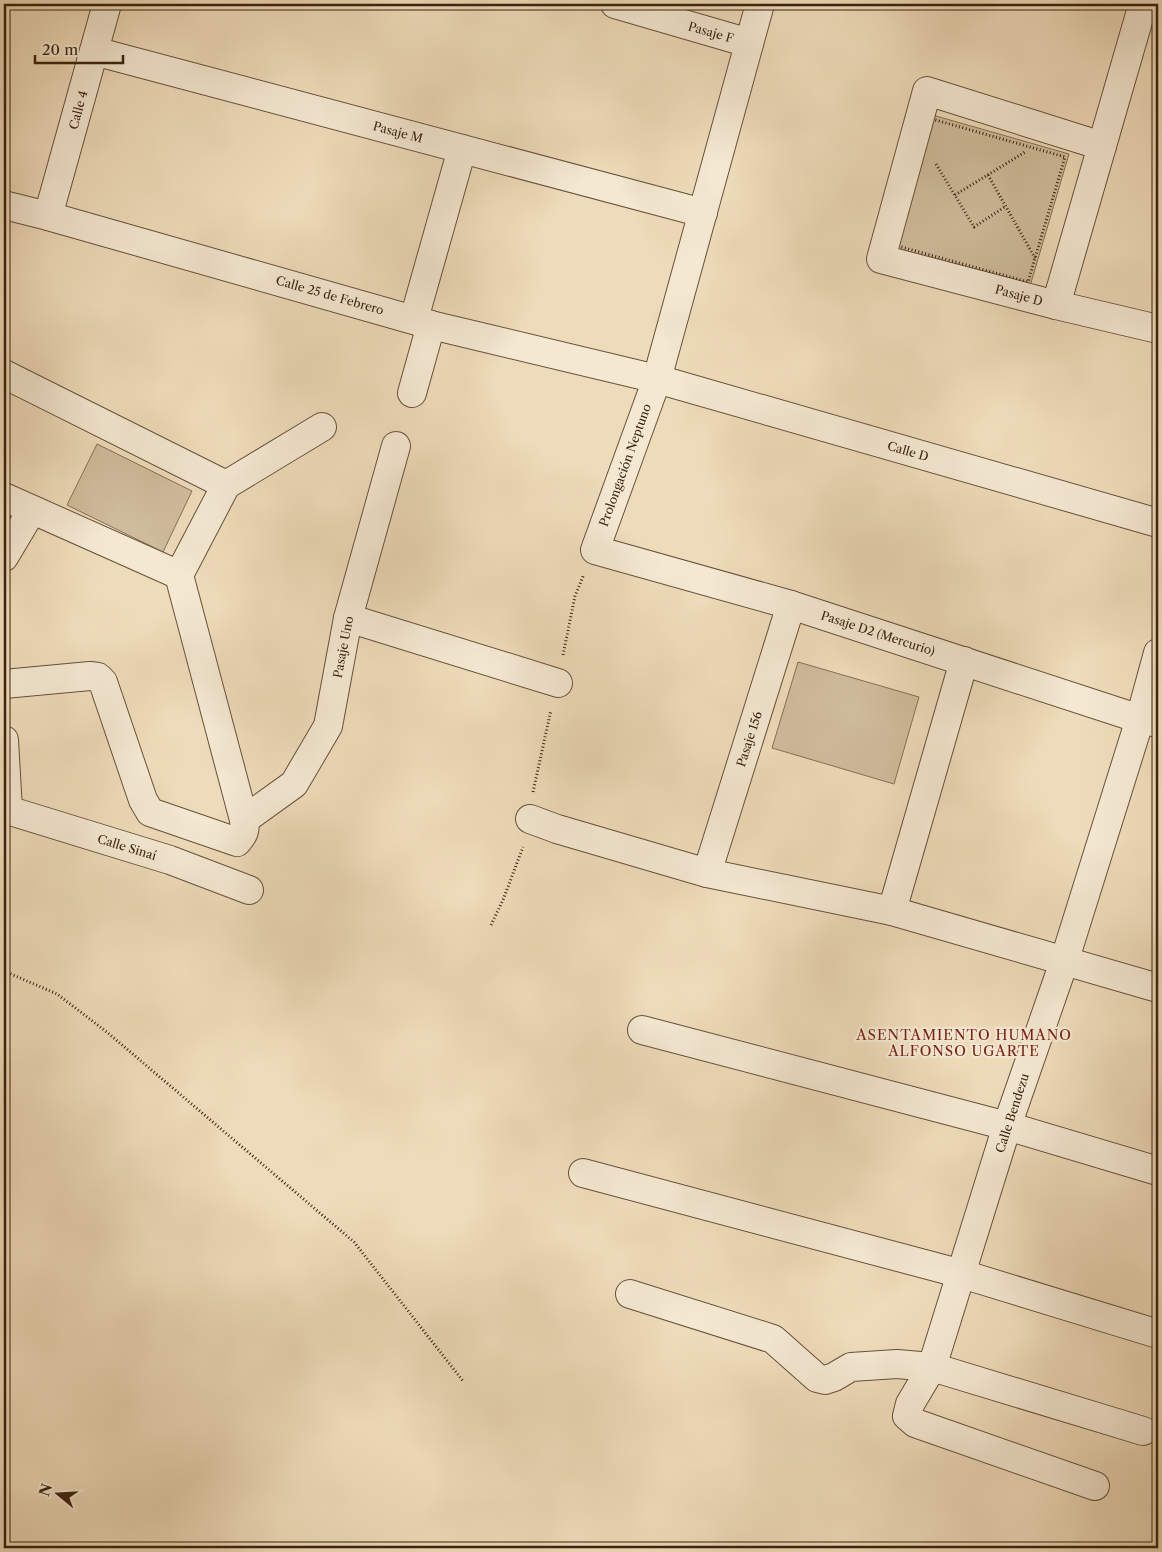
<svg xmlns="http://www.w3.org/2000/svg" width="1162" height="1552" viewBox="0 0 1162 1552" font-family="'Libre Caslon Text',serif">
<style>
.green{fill:#cfbc9c;stroke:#847056}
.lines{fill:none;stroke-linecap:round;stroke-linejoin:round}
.minor-casing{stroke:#67513a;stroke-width:30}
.path{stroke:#3a230f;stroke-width:3;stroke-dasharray:1 2.5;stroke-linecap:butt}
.minor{stroke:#f4e8d2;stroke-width:28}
.labels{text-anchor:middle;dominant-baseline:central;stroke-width:4.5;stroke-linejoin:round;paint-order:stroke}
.street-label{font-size:12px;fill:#3a230f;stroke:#f4e8d2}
.neighbourhood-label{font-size:14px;letter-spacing:1px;fill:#7a1f14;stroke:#f4e8d2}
</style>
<rect width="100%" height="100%" fill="#eedbb9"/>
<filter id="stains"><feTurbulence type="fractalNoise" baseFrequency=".004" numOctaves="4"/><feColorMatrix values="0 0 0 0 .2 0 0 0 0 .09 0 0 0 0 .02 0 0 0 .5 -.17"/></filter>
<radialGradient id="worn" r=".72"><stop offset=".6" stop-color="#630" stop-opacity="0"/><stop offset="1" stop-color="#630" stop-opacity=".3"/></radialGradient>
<g class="green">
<polygon points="929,114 1069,154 1030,286 890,247"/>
<polygon points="97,444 192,491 163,552 67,505"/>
<polygon points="798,662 919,697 894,784 772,748"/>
</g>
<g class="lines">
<g class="minor-casing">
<g id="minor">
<polyline points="615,4 749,43"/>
<polyline points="760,4 657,379 595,550 791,605 1140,719 1158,723"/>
<polyline points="94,51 703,213"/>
<polyline points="1102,146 927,91 881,259 1056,305 1158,329"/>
<polyline points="4,205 48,216 431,325 657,379 1158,523"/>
<polyline points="48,216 107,4"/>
<polyline points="1056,305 1143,4"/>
<polyline points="414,319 462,149"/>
<polyline points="4,374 226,485"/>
<polyline points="412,393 431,325"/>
<polyline points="4,497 179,575"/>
<polyline points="4,557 32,510"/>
<polyline points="348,618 558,683"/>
<path d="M4 684 90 676 98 677 103 682 143 800 150 812 237 842C244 834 246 830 244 820L179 575 226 485 322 427"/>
<polyline points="4,740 8,810"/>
<polyline points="4,809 170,860 249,890"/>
<polyline points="530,819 557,829 707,873 892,911 1158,988"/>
<polyline points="244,820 294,784 328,726 348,618 396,446"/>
<polyline points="707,873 791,605"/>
<polyline points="892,911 964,661"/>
<polyline points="642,1030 1007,1126 1158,1171"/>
<polyline points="583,1173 962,1274 1158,1334"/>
<polyline points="630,1294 773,1339 817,1378 825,1380 834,1377 851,1367 897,1364 932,1367 1143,1431"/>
<polyline points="1095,1486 915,1423 907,1416 910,1404 932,1367 1007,1126 1064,962 1140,719 1158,653"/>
</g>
</g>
<g class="path">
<polygon points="932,119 1065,157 1028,282 894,245"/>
<polyline points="936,164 974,227 1006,206"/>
<polyline points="988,175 1035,258"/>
<polyline points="955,195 1025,152"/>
<polyline points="563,655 575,596 584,574"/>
<polyline points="533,792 551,710"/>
<polyline points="491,925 503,900 523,847"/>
<polyline points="4,971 57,994 108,1033 354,1242 463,1381"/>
</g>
<use href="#minor" class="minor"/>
</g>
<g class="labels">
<g class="street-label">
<text transform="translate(711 32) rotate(16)">Pasaje F</text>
<text transform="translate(78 110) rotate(-75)">Calle 4</text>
<text transform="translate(398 132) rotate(15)">Pasaje M</text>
<text transform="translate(330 295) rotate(16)">Calle 25 de Febrero</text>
<text transform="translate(1019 295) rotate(15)">Pasaje D</text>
<text transform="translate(908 451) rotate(16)">Calle D</text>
<text transform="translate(625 465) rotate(-70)">Prolongación Neptuno</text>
<text transform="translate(878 633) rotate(18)">Pasaje D2 (Mercurio)</text>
<text transform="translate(343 647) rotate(-79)">Pasaje Uno</text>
<text transform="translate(749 739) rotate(-72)">Pasaje 156</text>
<text transform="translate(127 847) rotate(17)">Calle Sinaí</text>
<text transform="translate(1012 1113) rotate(-72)">Calle Bendezu</text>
</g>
<g class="neighbourhood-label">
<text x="964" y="1035">ASENTAMIENTO HUMANO<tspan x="964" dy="16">ALFONSO UGARTE</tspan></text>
</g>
</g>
<rect width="1162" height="1552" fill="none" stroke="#eedbb9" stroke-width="20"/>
<rect x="5" y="5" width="1152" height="1542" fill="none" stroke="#3a230f" stroke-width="2.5"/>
<rect x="10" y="10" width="1142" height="1532" fill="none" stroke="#3a230f"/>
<g transform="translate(58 1494) rotate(288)" stroke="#f4e8d2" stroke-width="4" paint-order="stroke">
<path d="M0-4L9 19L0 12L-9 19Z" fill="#3a230f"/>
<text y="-8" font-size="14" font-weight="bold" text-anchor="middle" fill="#3a230f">N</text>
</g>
<path d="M35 55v8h88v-8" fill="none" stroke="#3a230f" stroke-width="2.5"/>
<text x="42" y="55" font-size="15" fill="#3a230f" stroke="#f4e8d2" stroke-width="4" paint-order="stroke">20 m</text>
<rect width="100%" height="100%" filter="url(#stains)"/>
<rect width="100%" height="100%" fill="url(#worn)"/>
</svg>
